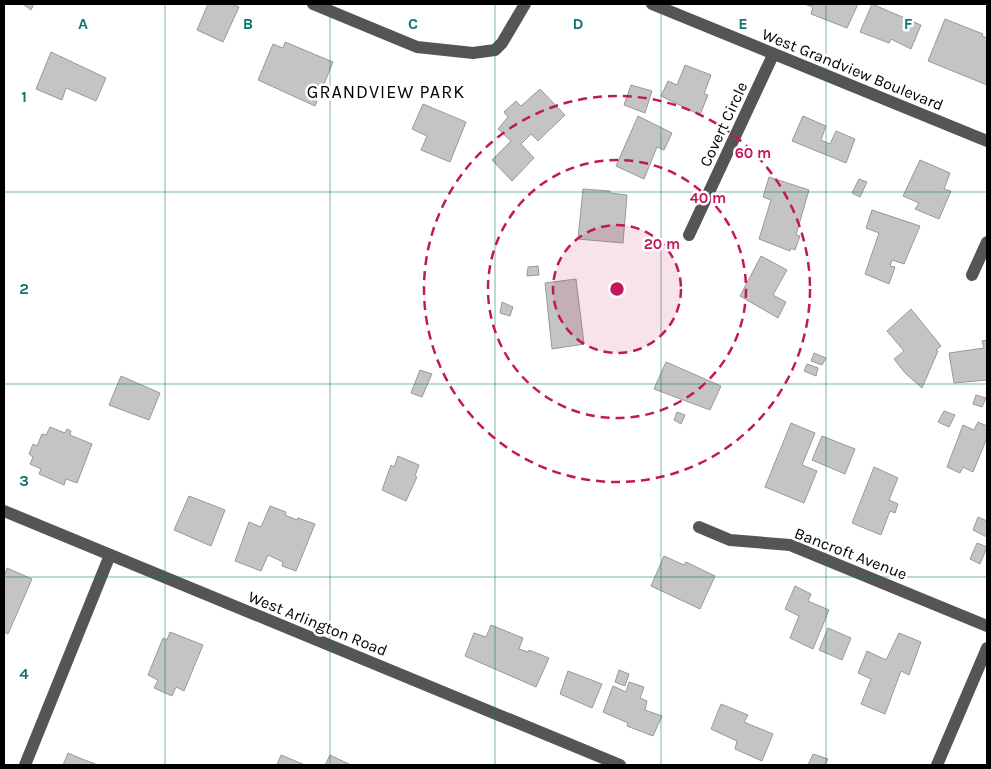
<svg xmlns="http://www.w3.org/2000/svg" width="991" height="769" viewBox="0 0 991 769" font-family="Karla,sans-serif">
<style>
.building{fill:#c4c4c4;stroke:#999}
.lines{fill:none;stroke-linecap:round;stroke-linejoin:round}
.minor{stroke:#555;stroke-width:12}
.grid{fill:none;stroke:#0f766e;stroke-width:1;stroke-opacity:0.55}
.ring{fill:none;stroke:#c2185b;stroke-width:2.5;stroke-dasharray:9 6}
.labels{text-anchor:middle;stroke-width:5;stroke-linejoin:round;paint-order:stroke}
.street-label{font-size:16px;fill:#000;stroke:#fff}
.neighbourhood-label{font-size:18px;letter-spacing:1px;fill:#000;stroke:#fff}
.grid-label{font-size:16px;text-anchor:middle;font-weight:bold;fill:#0f766e;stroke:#fff;stroke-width:5;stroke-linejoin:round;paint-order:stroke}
.centre{fill:#c2185b;stroke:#fff;stroke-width:2.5}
.ring-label{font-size:15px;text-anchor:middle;font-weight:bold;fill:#c2185b;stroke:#fff;stroke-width:5;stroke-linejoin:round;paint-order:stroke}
</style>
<rect width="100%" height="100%" fill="#fff"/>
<g class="building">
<path d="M23,4h11l-3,6z"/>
<path d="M208,4h23l8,3 -16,35 -26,-12z"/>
<path d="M804,4h54l-11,24 -36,-14 2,-7z"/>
<path d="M872,4l49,21 -10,24 -20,-10 -2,4 -29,-11z"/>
<path d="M945,19l38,15 -1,2 5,2v47l-59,-24z"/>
<path d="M285,42l48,20 -18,44 -57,-26 15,-36 10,4z"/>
<path d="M51,52l55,26 -10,23 -30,-13 -4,12 -26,-11z"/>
<path d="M685,65l26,10 -7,19 4,1 -8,20 -39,-19 7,-15 9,4z"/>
<path d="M631,85l21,6 -7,22 -21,-8z"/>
<path d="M540,89l25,26 -27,26 -7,-7 -10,10 13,14 -22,23 -20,-21 19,-19 -13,-12 10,-12 -4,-5 12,-11 5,5z"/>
<path d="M423,104l43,18 -16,40 -29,-12 6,-14 -15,-7z"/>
<path d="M638,116l34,17 -8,17 -7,-3 -13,32 -28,-13z"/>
<path d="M803,116l23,10 -5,14 9,4 6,-13 19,8 -9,24 -54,-22z"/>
<path d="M920,160l30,13 -6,16 7,2 -12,28 -24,-10 4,-6 -16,-7z"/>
<path d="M769,177l40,13 -13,45 4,1 -5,14 -4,-2 -1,3 -31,-12 12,-39 -8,-3z"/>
<path d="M859,179l8,3 -7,15 -8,-4z"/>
<path d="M583,189l27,2v2l17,2 -4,48 -45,-4z"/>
<path d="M872,210l48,16 -16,38 -12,-4 -2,6 5,1 -6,17 -24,-10 14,-41 -13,-5z"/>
<path d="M761,256l26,14 -14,25 13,7 -8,16 -38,-22z"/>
<path d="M538,266l1,9 -12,1 1,-9z"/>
<path d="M576,279l8,65 -32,5 -7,-66z"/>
<path d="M502,302l11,5 -3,9 -10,-3z"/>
<path d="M911,309l30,37 -5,4 2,1 -16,37 -17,-15 -11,-14 10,-8 -17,-20z"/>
<path d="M987,340v40l-33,3 -5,-30 35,-5 -2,-7z"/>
<path d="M814,353l12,5 -4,7 -11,-4z"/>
<path d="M666,362l55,24 -11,24 -56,-21z"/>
<path d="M807,364l11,4 -2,8 -12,-5z"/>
<path d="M420,370l12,4 -10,23 -11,-4z"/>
<path d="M121,376l39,17 -11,27 -40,-15z"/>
<path d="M976,395l10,3 -4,9 -9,-3z"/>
<path d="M944,411l11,4 -6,12 -11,-5z"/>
<path d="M677,412l8,3 -4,9 -7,-4z"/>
<path d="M978,422l9,4v12l-14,34 -10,-5 -3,6 -13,-6 16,-42 11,5z"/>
<path d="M791,423l24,10 -13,32 15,6 -13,32 -39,-16z"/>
<path d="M50,427l15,6 2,-4 4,2 -1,4 22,9 -15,39 -11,-4 -2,6 -25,-11 2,-5 -11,-5 3,-7 -4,-3 4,-10 4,2 5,-12 4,1z"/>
<path d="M822,436l33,13 -10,25 -33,-14z"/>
<path d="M398,456l21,9 -4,11 2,1 -11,24 -24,-11 9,-25 3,2z"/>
<path d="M874,467l24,11 -9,22 9,4 -3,9 -5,-2 -9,24 -29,-12z"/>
<path d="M189,496l36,14 -14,36 -37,-16z"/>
<path d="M270,506l16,6 -1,3 12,5 1,-2 17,6 -19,47 -14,-5 1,-4 -15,-7 -7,16 -26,-10 14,-39 12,5z"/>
<path d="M978,517l9,4v16l-14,-7z"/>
<path d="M977,543l10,4 -7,17 -10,-5z"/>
<path d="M664,556l20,9 2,-3 29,14 -15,33 -49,-23z"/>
<path d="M7,568l25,11 -24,55 -4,-2v-56z"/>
<path d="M795,586l16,8 -3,7 21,9 -16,39 -23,-11 9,-22 -14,-7z"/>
<path d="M491,625l32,13 -4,11 9,3 1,-2 20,8 -13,29 -71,-31 9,-23 12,4z"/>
<path d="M828,628l23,10 -9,22 -23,-10z"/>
<path d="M170,632l33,13 -19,46 -8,-4 -4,9 -18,-8 4,-8 -10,-5 15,-37 4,2z"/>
<path d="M899,633l22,9 -12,33 -8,-4 -16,43 -24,-10 10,-25 -13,-6 9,-22 19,9z"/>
<path d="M619,670l10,4 -4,12 -10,-4z"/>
<path d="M568,671l34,13 -10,24 -32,-14z"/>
<path d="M629,682l15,5 -4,11 7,3 -2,9 17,6 -9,20 -26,-10 1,-3 -25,-11 10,-26 13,6z"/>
<path d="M721,704l27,11 -4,7 29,12 -11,27 -27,-12 2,-8 -26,-12z"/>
<path d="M68,753l14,6 16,6h-35z"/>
<path d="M813,754l15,5 -3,6h-17z"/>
<path d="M281,755l24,10h-28z"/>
<path d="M330,755l21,10h-26z"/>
</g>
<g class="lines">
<g class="minor">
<path d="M313,4l104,43 56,6 22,-3 7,-7 23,-39"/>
<path d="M652,4l335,137"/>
<path d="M689,235l84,-180"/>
<path d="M972,275l15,-33"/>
<path d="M4,511l616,254"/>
<path d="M699,527l31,13 60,5 197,81"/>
<path d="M25,765l85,-210"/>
<path d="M937,765l50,-117"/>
</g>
</g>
<path class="grid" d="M165,4v761M330,4v761M495,4v761M661,4v761M826,4v761M4,192h983M4,384h983M4,577h983"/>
<circle cx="617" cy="289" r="64" fill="#c2185b" fill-opacity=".12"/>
<g class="ring">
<circle cx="617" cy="289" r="64"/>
<circle cx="617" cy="289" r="129"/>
<circle cx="617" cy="289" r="193"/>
</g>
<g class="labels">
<g class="street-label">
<text transform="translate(853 69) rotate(22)" y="6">West Grandview Boulevard</text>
<text transform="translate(723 124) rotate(-65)" y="6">Covert Circle</text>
<text transform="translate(851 553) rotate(21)" y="6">Bancroft Avenue</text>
<text transform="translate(318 623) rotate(22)" y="6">West Arlington Road</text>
</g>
<g class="neighbourhood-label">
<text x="386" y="98">GRANDVIEW PARK</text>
</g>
</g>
<g class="grid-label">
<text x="83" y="29">A</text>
<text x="248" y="29">B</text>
<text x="413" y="29">C</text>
<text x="578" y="29">D</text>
<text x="743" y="29">E</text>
<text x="908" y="29">F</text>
<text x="24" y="102">1</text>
<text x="24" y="294">2</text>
<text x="24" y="486">3</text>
<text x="24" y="679">4</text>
</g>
<circle cx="617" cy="289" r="8" class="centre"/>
<g class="ring-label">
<text x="753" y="158">60 m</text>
<text x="708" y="203">40 m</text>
<text x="662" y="249">20 m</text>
</g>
<rect width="991" height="769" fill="none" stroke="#000000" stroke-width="10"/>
</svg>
